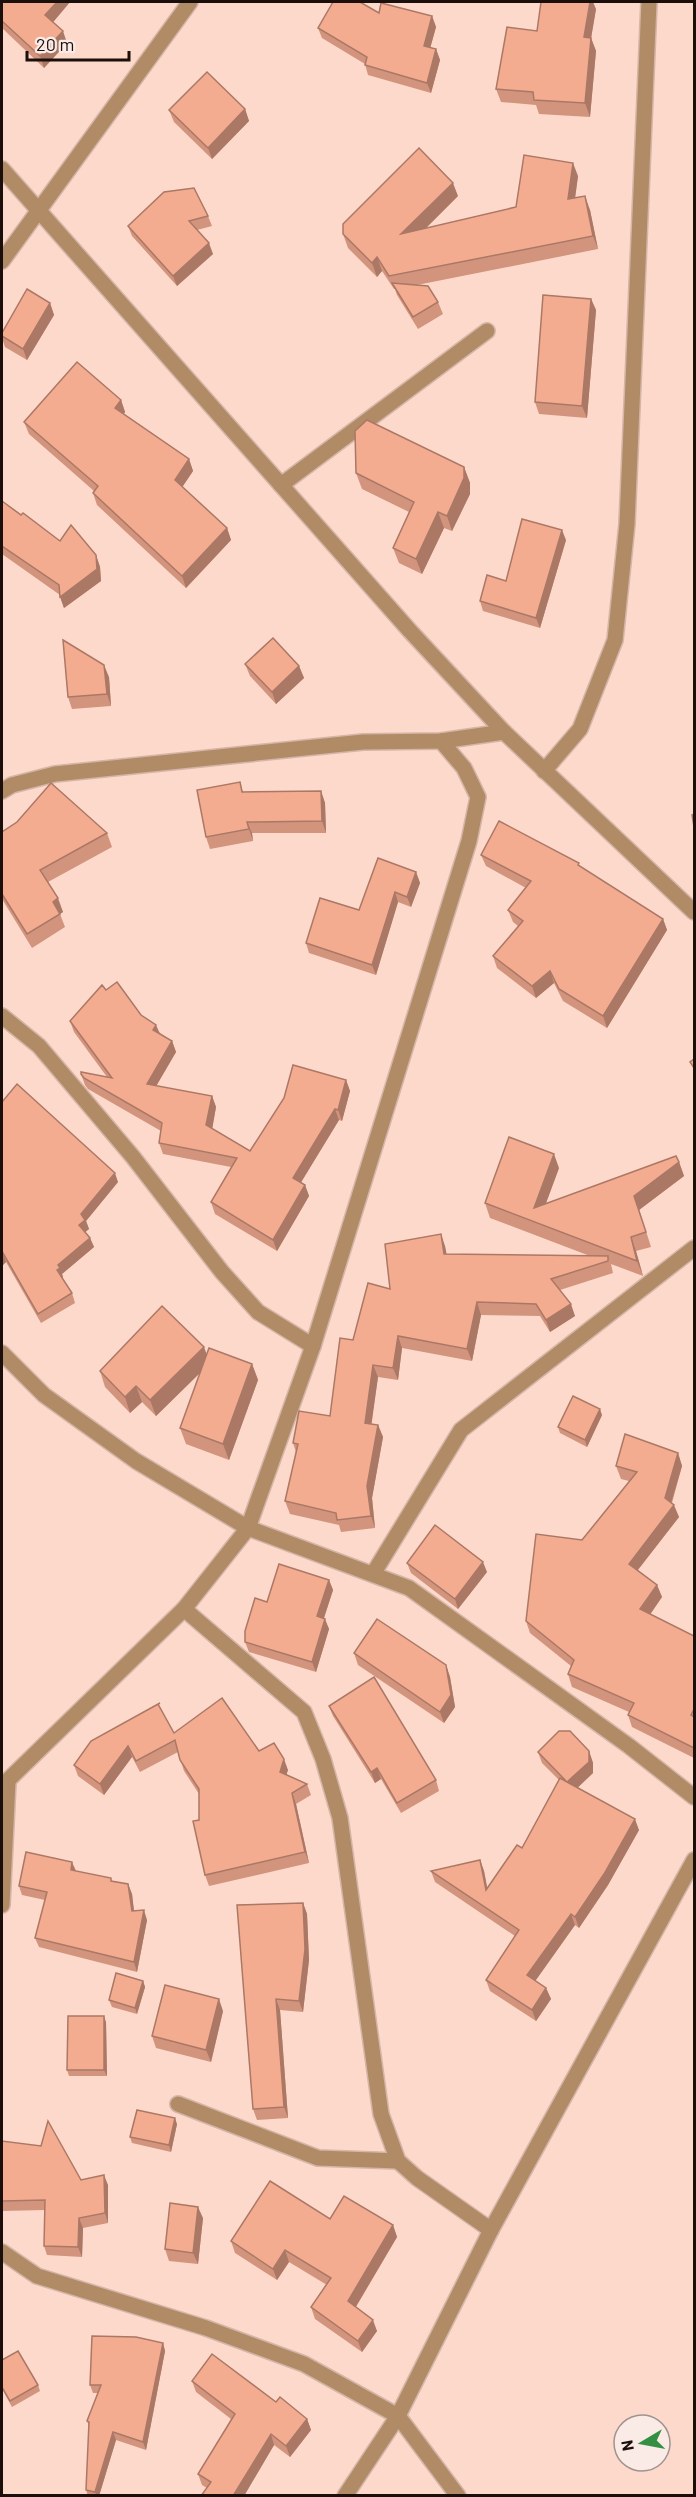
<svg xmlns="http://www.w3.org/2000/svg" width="696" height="2497" viewBox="0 0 696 2497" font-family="Barlow,sans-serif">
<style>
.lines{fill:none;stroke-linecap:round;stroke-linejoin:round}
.minor-casing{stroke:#d4b5a8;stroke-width:18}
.minor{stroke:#b18b66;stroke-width:15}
.wall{fill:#d2947d}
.shaded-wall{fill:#ab7866}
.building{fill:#f4ac91;stroke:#ab7866;stroke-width:1.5}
</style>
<rect width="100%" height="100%" fill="#fdd9cb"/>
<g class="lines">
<g class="minor-casing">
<g id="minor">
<path d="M2,169l408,462 94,101 190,180"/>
<path d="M2,261l188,-259"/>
<path d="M281,485l206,-154"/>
<path d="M544,771l36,-42 35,-89 12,-116 22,-522"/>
<path d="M2,791l10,-6 43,-11 308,-32 78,-1 63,-9"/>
<path d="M2,1016l37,30 94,111 89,115 36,40 55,34"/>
<path d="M2,1353l42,42 92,66 112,67 161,60 220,158 65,51"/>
<path d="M373,1574l88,-144 233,-182"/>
<path d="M184,1609l120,103 19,47 17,59 41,296 17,47 19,17 74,52"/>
<path d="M2,1786l182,-177 64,-81 65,-182 156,-505 9,-44 -14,-29 -23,-27"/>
<path d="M2,1905l6,-123"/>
<path d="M178,2104l140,54 80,3"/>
<path d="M2,2252l35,24 169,52 98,36 94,52 60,80"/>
<path d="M345,2496l53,-80 93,-186 203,-370"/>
</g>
</g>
<use href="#minor" class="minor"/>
</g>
<g class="wall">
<path d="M2,2h68l-17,20 14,21 -23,25 -42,-40z"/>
<path d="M596,9l-5,29 5,13 -6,66 -51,-3 -3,-9 -35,-3 -5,-13 41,-58z"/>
<path d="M379,13l53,3 4,11 -6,21 6,1 4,11 -9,33 -63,-18 -3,-11 -43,-26 -4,-10z"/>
<path d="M245,109l4,12 -37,38 -38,-37 -5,-12z"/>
<path d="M578,176l-3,22 15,12 8,39 -181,36 21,17 5,12 -25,15 -21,-34 -2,-6h-1l-12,-18 -5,6 -29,-29 -5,-14 115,-38 -32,32 90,-21z"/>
<path d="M208,216l4,10 -15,4 16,24 -36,32 -45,-50 -4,-10z"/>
<path d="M591,299l5,11 -9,108 -48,-4 -4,-12z"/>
<path d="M50,303l4,12 -27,45 -22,-13 -3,-9v-5z"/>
<path d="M121,400l4,12 -1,2 65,45 4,12 -11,16 45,41 4,12 -45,48 -89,-83 -4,-12 1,-2 -65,-57 -5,-12z"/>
<path d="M464,467l6,16v11l-18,37 -8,-3 -22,46 -23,-11 -6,-15 16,-36 -47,-23 -6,-16z"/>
<path d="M2,501l58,40 36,14 4,12 1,14 -37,27 -4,-13 -58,-41z"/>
<path d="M566,540l-26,88 -57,-17 -3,-10 26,-20z"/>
<path d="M245,664l54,2 5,12 -28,26 -26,-28z"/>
<path d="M109,677l2,29 -39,3 -4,-12z"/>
<path d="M240,782l3,10 78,-1 4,12 1,30h-74l1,8 -43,8 -4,-12z"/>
<path d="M2,832l105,1 5,14 -64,35 15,30 -3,2 5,13 -33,21 -30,-49z"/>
<path d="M481,855l99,12 83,52 4,11 -60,98 -44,-27 -9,-18 -18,15 -39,-30 -4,-12 25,-30 -5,-4 -5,-12 18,-22 -40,-22z"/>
<path d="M416,872l4,11 -9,24 -13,-5 -22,73 -67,-22 -3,-10 53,-33z"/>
<path d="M106,990l35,25 19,18 12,8 4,11 -20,34 56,10 4,11 -4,21 38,23 96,-71 4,11 -8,30 -3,-1 -38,62 4,3 4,11 -32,55 -62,-37 -4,-12 20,-35 -68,-13 -4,-11 2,-12 -73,-42 -3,-4 -4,-11 26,3 -33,-45 -4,-11z"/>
<path d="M2,1102l116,80 -32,39 3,8 -4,3 5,6 4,9 -32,27 1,3 -1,1 10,15 3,10 -34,20 -35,-61 -4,4z"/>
<path d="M679,1162l5,14 -45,34 12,37 -15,4 7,25 -32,-12 2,9 -53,17 15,26 -25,16 -10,-16 -59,-1 -9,46 -70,-13 -4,32 -20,-3 -7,47 7,1 5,12 -11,61 3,30 -34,4 -2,-7 -49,-11 -5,-13 11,-49 -3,-9 37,-27 23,-76 37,-51 55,-43 1,8 144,2 -100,-38 -5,-15 74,-35 -13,35z"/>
<path d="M207,1354l45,10 6,16 -29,80 -43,-16 -6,-16 20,-55 -44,43 -14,-14 -12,11 -25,-26 -5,-16z"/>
<path d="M602,1415l-15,32 -27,-14 -2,-6z"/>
<path d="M678,1453l4,13 -10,37 7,14 -41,53 19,15 5,12 -12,17 44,22v122l-62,-31 -4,-12 1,-3 -57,-25 -4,-13 3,-8 -41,-33 -4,-12 56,-81 47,-59 -8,-2 -5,-13z"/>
<path d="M407,1563l80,9 -29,37 -47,-36z"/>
<path d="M329,1580l4,10 -9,28 5,11 -13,43 -67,-20 -4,-10 22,-40z"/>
<path d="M354,1653l92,12 4,12 5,30 -11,16 -86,-58z"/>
<path d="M329,1706l107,74 3,11 -38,22 -20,-34 -6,4 -42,-67z"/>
<path d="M163,1714l11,19 85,18 29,19 -2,4 21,10 4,11 -15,9 13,59 -100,23 -4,-11 -6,-55v-26l-15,-23 -6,-19 -38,20 -8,-15 -28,38 -26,-19 -4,-11z"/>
<path d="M589,1751l4,12v10l-16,15 62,42 -31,55 -29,43 -4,-3 -40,56 11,7 5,11 -15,22 -46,-30 -4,-11 29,-44 -80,-54 -4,-11 49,-11 4,11 3,17 35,-40 37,-68 -17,-17 -4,-11z"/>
<path d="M75,1871l37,10 16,3 4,10 2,17 13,9 -10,52 -98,-25 -4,-9 10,-38 -23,-5 -3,-9z"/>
<path d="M303,1903l4,11 2,46 -6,52 -23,-2 8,108 -31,2 -4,-11 -16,-204z"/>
<path d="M143,1981l2,6 -8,27 -25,-7 -3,-7z"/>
<path d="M223,2011l-12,51 -55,-14 -4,-12z"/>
<path d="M106,2022l1,54h-38l-2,-6z"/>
<path d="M177,2124l-6,28 -39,-9 -2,-6z"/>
<path d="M2,2141l79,39 27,5v38l-25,5 -1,29 -35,-2 -3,-9 1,-36 -43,1z"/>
<path d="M203,2218l-5,46 -29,-3 -4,-12z"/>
<path d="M330,2219l63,6 4,12 -41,70 21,24 -15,21 -47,-33 -4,-12 16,-22 -38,-23 -12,18 -42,-27 -4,-12z"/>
<path d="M163,2343l2,8 -19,99 -30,-10 -17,56h-11l-2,-6 3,-64 -2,-5 11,-28h-5l-3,-8z"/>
<path d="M2,2360l36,25 2,6 -28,16 -10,-18z"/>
<path d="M192,2381l84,21 31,17 4,11 -21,27 -16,-12 -30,51h-43l6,-8 -5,-3 -4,-11 33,-55 -35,-27z"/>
</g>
<g class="shaded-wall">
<path d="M57,2h13l-21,25 -4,-12z"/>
<path d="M590,2h3l3,7 -7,41 -5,-13z"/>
<path d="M432,16l4,11 -8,29 -4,-10z"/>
<path d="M63,31l4,12 -23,25 -4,-12z"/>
<path d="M591,38l5,13 -6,66 -5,-14z"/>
<path d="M436,49l4,11 -9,33 -4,-10z"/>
<path d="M245,109l4,12 -37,38 -4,-11z"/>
<path d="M573,163l5,13 -5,37 -5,-14z"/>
<path d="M453,183l5,13 -52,52 -5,-14z"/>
<path d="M585,196l5,14 8,39 -5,-13z"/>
<path d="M209,243l4,11 -36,32 -4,-10z"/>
<path d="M377,257l5,14 -5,6 -5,-14z"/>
<path d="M591,299l5,11 -9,108 -5,-12z"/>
<path d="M50,303l4,12 -27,45 -4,-11z"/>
<path d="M121,400l4,12 -6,8 -4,-12z"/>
<path d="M189,459l4,12 -14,21 -4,-12z"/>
<path d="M464,467l6,16v11l-18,37 -5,-15z"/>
<path d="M438,512l6,16 -22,46 -6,-15z"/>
<path d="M227,528l4,12 -45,48 -4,-12z"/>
<path d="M562,530l4,10 -26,88 -4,-10z"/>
<path d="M96,555l4,12 1,14 -37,27 -4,-11z"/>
<path d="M104,665l5,12 2,29 -4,-12z"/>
<path d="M299,666l5,12 -28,26 -4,-12z"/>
<path d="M321,791l4,12 1,30 -4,-12z"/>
<path d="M247,822l5,11 1,8 -4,-12z"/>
<path d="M416,872l4,11 -9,24 -4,-10z"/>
<path d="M395,892l3,10 -22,73 -4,-10z"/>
<path d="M58,898l5,14 -3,2 -7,-12z"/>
<path d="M663,919l4,11 -60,98 -4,-12z"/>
<path d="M550,971l4,12 -18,15 -4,-12z"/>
<path d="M156,1025l5,11 -8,-6z"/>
<path d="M172,1041l4,11 -25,43 -4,-11z"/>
<path d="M346,1080l4,11 -8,30 -4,-11z"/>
<path d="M212,1096l4,11 -5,29 -5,-11z"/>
<path d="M335,1109l4,11 -42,69 -4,-11z"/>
<path d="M554,1154l5,14 -20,54 -5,-14z"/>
<path d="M679,1162l5,14 -45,34 12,37 -17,-51z"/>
<path d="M115,1173l3,9 -32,39 3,8 -6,5 -4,-9 2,-11z"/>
<path d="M305,1185l4,11 -32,55 -4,-11z"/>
<path d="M441,1234l4,12 4,20 -5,-12z"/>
<path d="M631,1237l5,14 7,25 -6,-15z"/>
<path d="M90,1238l4,9 -32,27 1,3 -3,2 -3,-9 1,-5z"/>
<path d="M3,1253l3,9 -4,4v-12z"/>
<path d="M477,1302l4,13 -9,46 -5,-12z"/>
<path d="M571,1304l4,12 -25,16 -4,-12z"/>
<path d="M398,1336l4,12 -4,32 -5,-12z"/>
<path d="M204,1347l6,16 -54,53 -6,-16z"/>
<path d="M252,1364l6,16 -29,80 -6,-16z"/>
<path d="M373,1365l5,12 -8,58 -5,-12z"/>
<path d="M136,1386l6,16 -12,11 -5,-16z"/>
<path d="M600,1409l2,6 -15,32 -2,-7z"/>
<path d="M378,1425l5,12 -11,61 3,30 -4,-12 -4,-30z"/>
<path d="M678,1453l4,13 -13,44 -4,-12z"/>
<path d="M674,1505l5,12 -46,59 -4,-12z"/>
<path d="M483,1562l4,10 -29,37 -3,-10z"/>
<path d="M329,1580l4,10 -12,37 -4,-11z"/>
<path d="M657,1585l5,12 -17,25 -5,-13z"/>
<path d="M325,1619l4,10 -13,43 -4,-10z"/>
<path d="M446,1665l4,12 5,30 -11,16 -4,-11z"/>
<path d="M128,1746l4,11 -28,38 -4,-11z"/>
<path d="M589,1751l4,12v10l-22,21 -4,-12z"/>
<path d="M284,1759l4,11 -4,12 -4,-10z"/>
<path d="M377,1768l4,11 -6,4 -4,-11z"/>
<path d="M292,1793l4,11 13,59 -4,-11z"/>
<path d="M635,1819l4,11 -31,55 -29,43 -4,-11z"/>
<path d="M480,1860l4,11 6,31 -4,-12z"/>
<path d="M72,1862l4,9 -5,-1z"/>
<path d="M128,1884l4,10 3,26 -3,-9z"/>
<path d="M303,1903l4,11 2,46 -6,52 -4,-11z"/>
<path d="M144,1910l3,10 -10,52 -3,-10z"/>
<path d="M571,1914l4,11 -44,62 -4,-12z"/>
<path d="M143,1981l2,6 -8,27 -2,-6z"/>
<path d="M546,1988l5,11 -15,22 -4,-11z"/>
<path d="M219,1999l4,12 -12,51 -5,-12z"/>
<path d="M276,1999l4,11 8,108 -4,-11z"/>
<path d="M104,2016l2,6 1,54 -3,-6z"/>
<path d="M175,2118l2,6 -6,28 -2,-7z"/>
<path d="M104,2175l4,10v38l-3,-10z"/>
<path d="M198,2207l5,11 -5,46 -5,-11z"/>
<path d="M79,2218l4,10 -1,29 -4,-10z"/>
<path d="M393,2225l4,12 -45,76 -4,-12z"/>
<path d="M285,2250l4,12 -12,18 -4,-11z"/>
<path d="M373,2320l4,11 -15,21 -4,-11z"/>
<path d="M163,2343l2,8 -19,99 -3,-8z"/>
<path d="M307,2419l4,11 -21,27 -4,-11z"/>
<path d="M113,2432l3,8 -17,56h-2l-2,-4z"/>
<path d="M271,2434l3,11 -30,51h-11z"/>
</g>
<g class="building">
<path d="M2,2h55l-12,13 18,16 -23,25 -38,-35z"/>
<path d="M333,2h27l19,11 2,-10 51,13 -8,30 12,3 -9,34 -62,-18 2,-8 -49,-29z"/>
<path d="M541,2h49l-6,35 7,1 -6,65 -51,-3 -1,-8 -37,-3 11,-62 30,4z"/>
<path d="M207,72l38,37 -37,39 -39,-38z"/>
<path d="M419,148l34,35 -52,51 115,-27 8,-52 49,8 -5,36 17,-3 8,40 -204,40 -12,-19 -5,6 -29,-29v-10z"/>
<path d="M194,188l14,28 -19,5 20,22 -36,33 -45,-50 36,-34z"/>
<path d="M392,283l36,3 10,16 -25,15z"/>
<path d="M27,289l23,14 -27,46 -21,-13v-3z"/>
<path d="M543,295l48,4 -9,107 -47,-4z"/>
<path d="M77,362l44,38 -6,8 74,51 -14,21 52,48 -45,48 -89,-83 5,-7 -74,-64z"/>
<path d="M367,420l97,47v11l-17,38 -9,-4 -22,47 -23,-11 21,-46 -58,-29 -1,-42z"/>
<path d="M2,501l19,14 2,-2 37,28 11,-16 25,30 1,14 -37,28 -1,-12 -57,-39z"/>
<path d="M522,519l40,11 -26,88 -56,-17 7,-26 19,6z"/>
<path d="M273,638l26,28 -27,26 -27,-28z"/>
<path d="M63,640l41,25 3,29 -39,3z"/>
<path d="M240,782l2,10 79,-1 1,30 -75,1 2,7 -43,8 -9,-47z"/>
<path d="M51,783l56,50 -67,37 18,28 -5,4 7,12 -33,20 -25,-40v-62l15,-10z"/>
<path d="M694,814v13l-2,-12z"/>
<path d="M499,821l80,42 -1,2 85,54 -60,97 -44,-27 -9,-18 -18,15 -39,-30 30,-35 -15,-11 23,-29 -50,-26z"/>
<path d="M378,858l38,14 -9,25 -12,-5 -23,73 -66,-22 14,-45 39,12z"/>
<path d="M117,982l24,33 15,10 -3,5 19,11 -25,43 65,12 -6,29 44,26 34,-53 9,-33 53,15 -8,30 -3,-1 -42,69 12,7 -32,55 -62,-38 26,-44 -78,-15 3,-20 -78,-45 -3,-4v-2l31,6 -42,-57 32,-36 4,5z"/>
<path d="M694,1059v9l-4,-6z"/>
<path d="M17,1084l98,89 -34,41 4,6 -6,5 11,13 -32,27 2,3 -3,2 15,23 -34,21 -35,-61 -1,1v-152z"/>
<path d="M509,1137l45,17 -20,54 142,-52 3,6 -45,34 12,36 -15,5 6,24 -152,-58z"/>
<path d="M441,1234l3,20 164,2v5l-57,18 20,25 -25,16 -10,-16 -59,-2 -10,47 -69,-13 -5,32 -20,-3 -8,58 13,2 -11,61 4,30 -34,4 -1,-7 -51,-12 13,-57 -5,-1 6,-32 31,5 10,-78 13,2 15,-57 22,6 -5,-45z"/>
<path d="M162,1306l42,41 -54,53 -14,-14 -11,11 -25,-26z"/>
<path d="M209,1348l43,16 -29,80 -43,-16z"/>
<path d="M573,1396l27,13 -15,31 -27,-13z"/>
<path d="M625,1434l53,19 -13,45 9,7 -45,59 28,21 -17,24 54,27v73l-3,6 3,2v31l-66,-33 6,-12 -66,-29 6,-14 -48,-39 10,-87 46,6 55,-68 -21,-6z"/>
<path d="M435,1525l48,37 -28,37 -48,-36z"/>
<path d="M279,1564l50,16 -12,36 8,3 -13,43 -67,-20v-11l10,-33 12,4z"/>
<path d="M377,1619l69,46 5,30 -11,17 -86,-59z"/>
<path d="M374,1677l62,103 -39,23 -20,-35 -6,4 -42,-66z"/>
<path d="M222,1698l37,53 15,-8 10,16 -4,13 27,12 -15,9 13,59 -100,23 -12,-54 6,-1v-31l-19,-29 -5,-20 -39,21 -8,-15 -28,38 -26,-19 17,-24 69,-38 -2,1 16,29z"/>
<path d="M559,1731h11l19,20v11l-22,20 68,37 -31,55 -29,43 -4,-3 -44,61 19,13 -14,22 -46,-30 33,-50 -88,-59 49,-11 6,30 31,-45 5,3 38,-70 7,4 -29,-30z"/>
<path d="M26,1852l46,10 -1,8 40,8v3l17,3 4,27 12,-1 -10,52 -99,-24 12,-46 -28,-6z"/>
<path d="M303,1903l2,46 -6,52 -23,-2 8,108 -31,2 -16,-204z"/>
<path d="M116,1973l27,8 -8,27 -26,-8z"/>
<path d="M165,1985l54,14 -13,51 -54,-14z"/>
<path d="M68,2016h36v54h-37z"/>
<path d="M137,2110l38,8 -6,27 -39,-8z"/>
<path d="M48,2121l33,59 23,-5 1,38 -26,5 -1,29 -34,-1 1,-46 -43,1v-60l39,5z"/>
<path d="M270,2181l60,38 14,-23 49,29 -45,76 25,19 -15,21 -47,-34 20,-29 -46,-28 -12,19 -42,-28z"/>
<path d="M170,2203l28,4 -5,46 -28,-4z"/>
<path d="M92,2336l44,1 27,6 -20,99 -30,-10 -18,60 -9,-2 3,-68 -2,-1 14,-36h-11z"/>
<path d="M18,2351l20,34 -28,16 -8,-14v-27z"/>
<path d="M212,2354l64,48 4,-5 27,22 -21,27 -15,-12 -38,62h-32l10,-14 -13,-8 37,-60 -43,-33z"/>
</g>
<rect width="696" height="2497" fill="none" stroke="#1a0f0a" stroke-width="6"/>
<g transform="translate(642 2443) rotate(260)"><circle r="28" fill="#faebe6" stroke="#a0938e" stroke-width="1.5"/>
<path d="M0-4.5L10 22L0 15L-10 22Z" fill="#339042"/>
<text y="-9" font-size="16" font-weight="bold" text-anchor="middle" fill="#1a0f0a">N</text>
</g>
<path d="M27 51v9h102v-9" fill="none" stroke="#1a0f0a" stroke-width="3"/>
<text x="36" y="51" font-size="18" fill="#1a0f0a" stroke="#faebe6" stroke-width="4.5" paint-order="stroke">20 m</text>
</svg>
